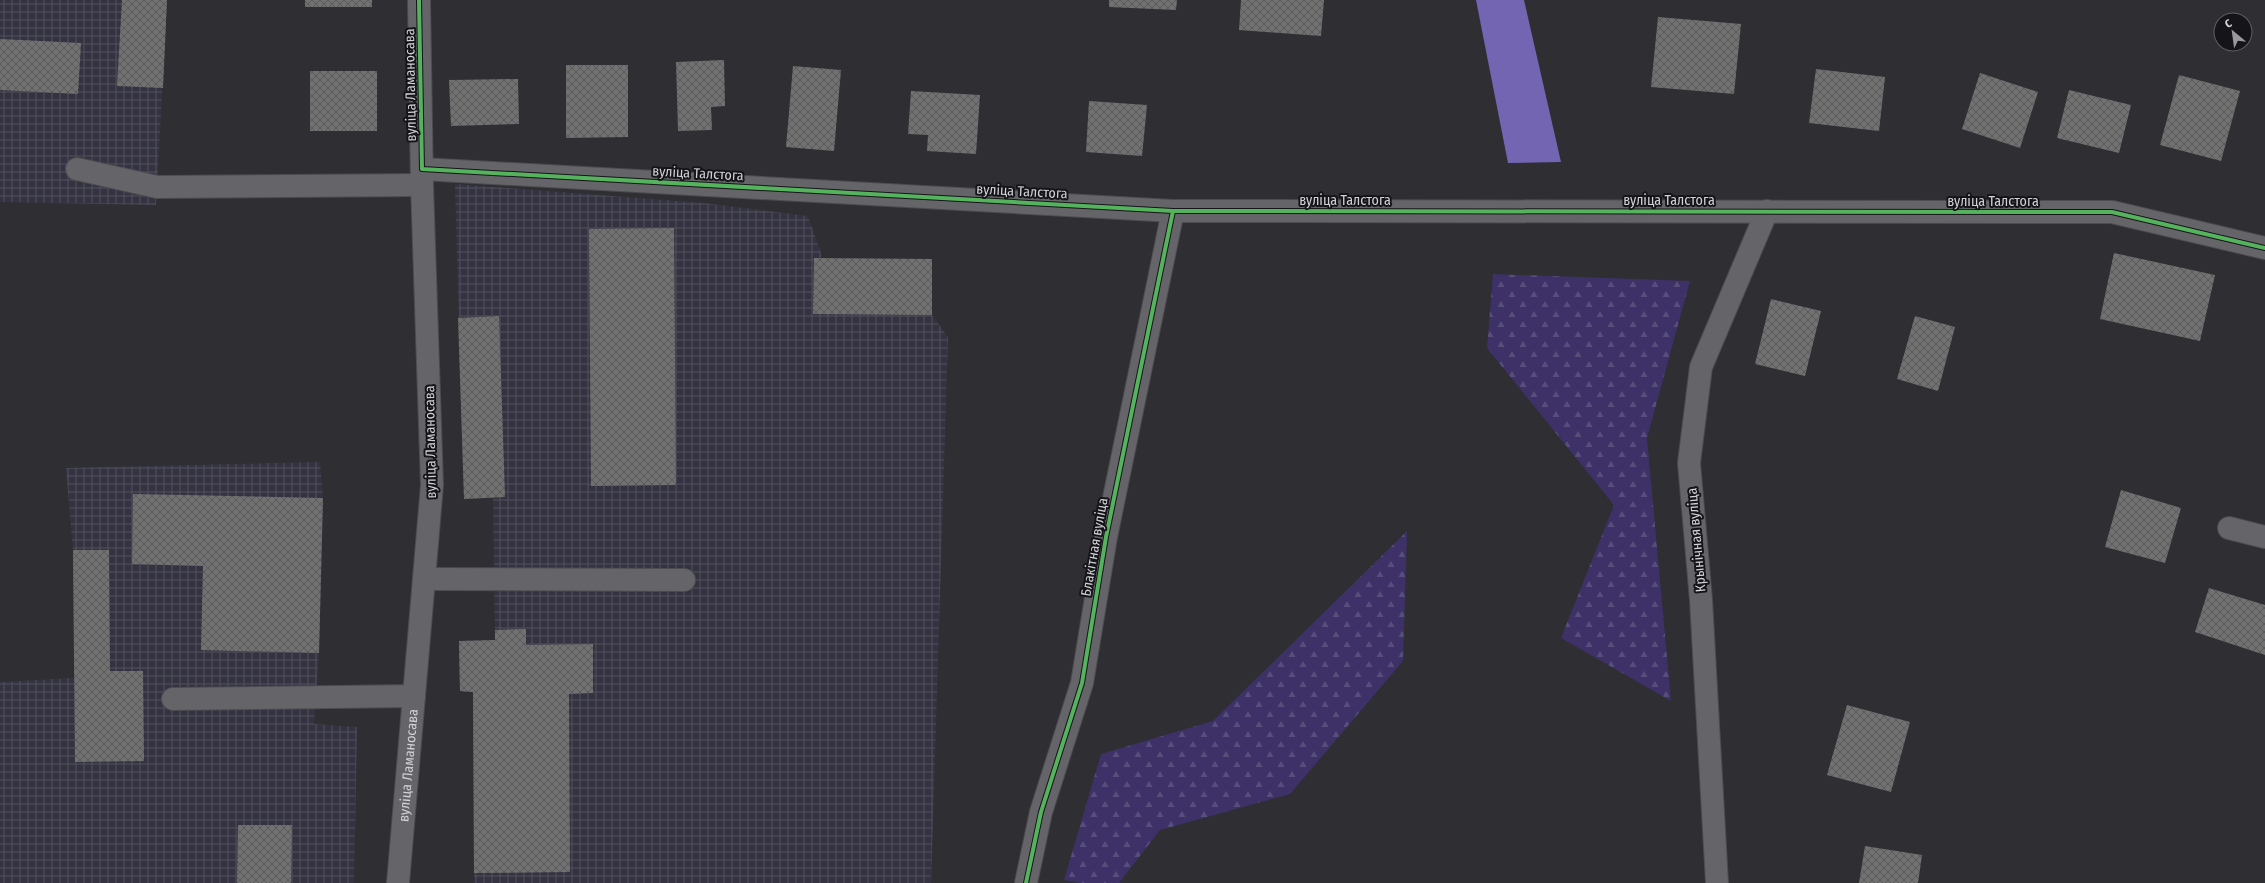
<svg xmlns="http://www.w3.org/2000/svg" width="2265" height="883" viewBox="0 0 2265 883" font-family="'Fira Sans Condensed',sans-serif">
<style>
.industrial{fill:url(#industrial-grid)}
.forest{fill:url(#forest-firs)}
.water{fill:#7365b2}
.building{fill:url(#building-cross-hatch)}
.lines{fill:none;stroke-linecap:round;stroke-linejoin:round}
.minor-casing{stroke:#4b4b50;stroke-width:24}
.minor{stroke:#656569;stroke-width:22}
.cycleway-casing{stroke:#151519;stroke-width:6}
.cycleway{stroke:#56b35d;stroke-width:4}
.labels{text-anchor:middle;stroke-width:4;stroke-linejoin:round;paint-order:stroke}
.street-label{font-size:14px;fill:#d1d1d7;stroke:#151519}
</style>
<defs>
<pattern id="industrial-grid" width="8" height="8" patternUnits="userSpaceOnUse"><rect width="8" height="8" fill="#353341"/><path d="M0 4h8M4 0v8" fill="none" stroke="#51505c"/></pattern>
<pattern id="forest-firs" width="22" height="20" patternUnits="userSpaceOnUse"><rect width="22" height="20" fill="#3d3167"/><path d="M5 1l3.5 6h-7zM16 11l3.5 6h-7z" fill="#584e7c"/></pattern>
<pattern id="building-cross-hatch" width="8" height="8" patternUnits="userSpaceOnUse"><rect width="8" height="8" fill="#727171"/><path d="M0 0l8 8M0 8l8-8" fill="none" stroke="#5b5a5b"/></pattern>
</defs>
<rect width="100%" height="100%" fill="#2e2e33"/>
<g class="industrial">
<path d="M0,0h167l-11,205 -156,-3z"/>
<path d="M455,184l249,19 104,13 15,43h109v56l16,22 -17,546h-457l-1,-191 -13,-1 -1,-50 36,-1 -2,-142 -29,1z"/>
<path d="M320,462l3,37 -4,154 -5,71 43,3 -3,156h-354v-201l74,-4 -1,-128 -7,-82z"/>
</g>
<g class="forest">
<path d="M1493,274l197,7 -43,157 24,263 -110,-63 53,-133 -127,-157z"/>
<path d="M1407,531l-4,130 -113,133 -130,36 -41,53h-39l-16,-3 37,-126 112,-33z"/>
</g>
<path class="water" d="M1476,0h48l37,162 -53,1z"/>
<g class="building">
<path d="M122,0h45l-4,88 -46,-2z"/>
<rect x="305" y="0" width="67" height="7"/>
<path d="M1109,0h68l-1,10 -67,-3z"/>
<path d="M1241,0h83l-3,36 -82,-6z"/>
<path d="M1658,17l83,7 -7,70 -83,-7z"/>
<path d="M0,39l81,4 -3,51 -78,-4z"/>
<path d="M724,60l1,46 -14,1 1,23 -34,1 -2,-69z"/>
<path d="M566,65h62v72l-62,1z"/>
<path d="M793,66l48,4 -7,81 -48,-4z"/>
<path d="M1816,69l69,8 -6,54 -70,-8z"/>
<rect x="310" y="71" width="67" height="60"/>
<path d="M1980,73l58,19 -18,56 -58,-19z"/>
<path d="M2179,75l61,16 -19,70 -61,-16z"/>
<path d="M518,79l1,45 -68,2 -2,-46z"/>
<path d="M2069,90l62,15 -12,48 -62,-15z"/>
<path d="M911,91l69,4 -4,59 -49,-3 1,-16 -20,-1z"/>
<path d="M1089,101l58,4 -5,51 -56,-4z"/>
<path d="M674,228l2,257 -85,1 -2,-257z"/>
<path d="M2114,253l101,22 -15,66 -100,-22z"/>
<path d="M814,258l118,1v56l-119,-1z"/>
<path d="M1771,299l50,12 -16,65 -50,-12z"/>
<path d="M499,316l6,181 -41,2 -6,-181z"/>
<path d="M1915,316l40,11 -17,64 -41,-12z"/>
<path d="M2121,490l60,18 -16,55 -60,-16z"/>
<path d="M133,494l190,4 -4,155 -118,-3 2,-84 -71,-2z"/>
<path d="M73,550h36l1,121h33l1,90 -69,1z"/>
<path d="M2209,588l56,17v50l-70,-23z"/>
<path d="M526,629v16l67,-1v49l-24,1 1,178 -96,1 -1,-181 -13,-1 -1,-50 36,-1v-10z"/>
<path d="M1847,705l63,17 -19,70 -64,-17z"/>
<path d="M238,825h54l-1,58h-54z"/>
<path d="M1865,846l57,9 -4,28h-59z"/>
</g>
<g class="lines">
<g class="minor-casing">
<g id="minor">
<path d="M77,169l80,18 265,-2"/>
<path d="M422,169l751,42 939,1 153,36"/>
<path d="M2229,528l36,9"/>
<path d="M424,579l260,1"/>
<path d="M173,699l241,-3"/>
<path id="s1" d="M398,883l34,-398 -10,-300 -3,-185"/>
<path d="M1026,883l15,-71 41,-129 24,-146 67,-326"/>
<path d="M1717,883l-16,-283 -12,-137 12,-96 66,-156"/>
</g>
</g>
<use href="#minor" class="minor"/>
<g class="cycleway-casing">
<g id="cycleway">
<path d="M419,0l3,169 751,42 939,1 153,36"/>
<path d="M1026,883l15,-71 41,-129 24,-146 67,-326"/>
</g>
</g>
<use href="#cycleway" class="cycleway"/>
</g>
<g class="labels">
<g class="street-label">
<text transform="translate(410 85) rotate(-91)" y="5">вуліца Ламаносава</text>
<text transform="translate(698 173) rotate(3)" y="5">вуліца Талстога</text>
<text transform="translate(1022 191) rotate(3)" y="5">вуліца Талстога</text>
<text x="1345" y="205">вуліца Талстога</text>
<text x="1669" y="205">вуліца Талстога</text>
<text x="1993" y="206">вуліца Талстога</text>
<text transform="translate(430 442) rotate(-91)" y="5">вуліца Ламаносава</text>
<text transform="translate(1696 540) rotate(-95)" y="5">Крынічная вуліца</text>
<text transform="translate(1094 547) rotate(-80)" y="5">Блакітная вуліца</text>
<text dy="5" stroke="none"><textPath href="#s1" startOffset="118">вуліца Ламаносава</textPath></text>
</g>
</g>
<g transform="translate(2233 32) rotate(331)"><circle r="19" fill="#151519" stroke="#606065"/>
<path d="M0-3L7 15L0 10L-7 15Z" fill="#98989e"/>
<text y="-6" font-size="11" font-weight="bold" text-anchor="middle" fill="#d1d1d7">С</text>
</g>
</svg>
